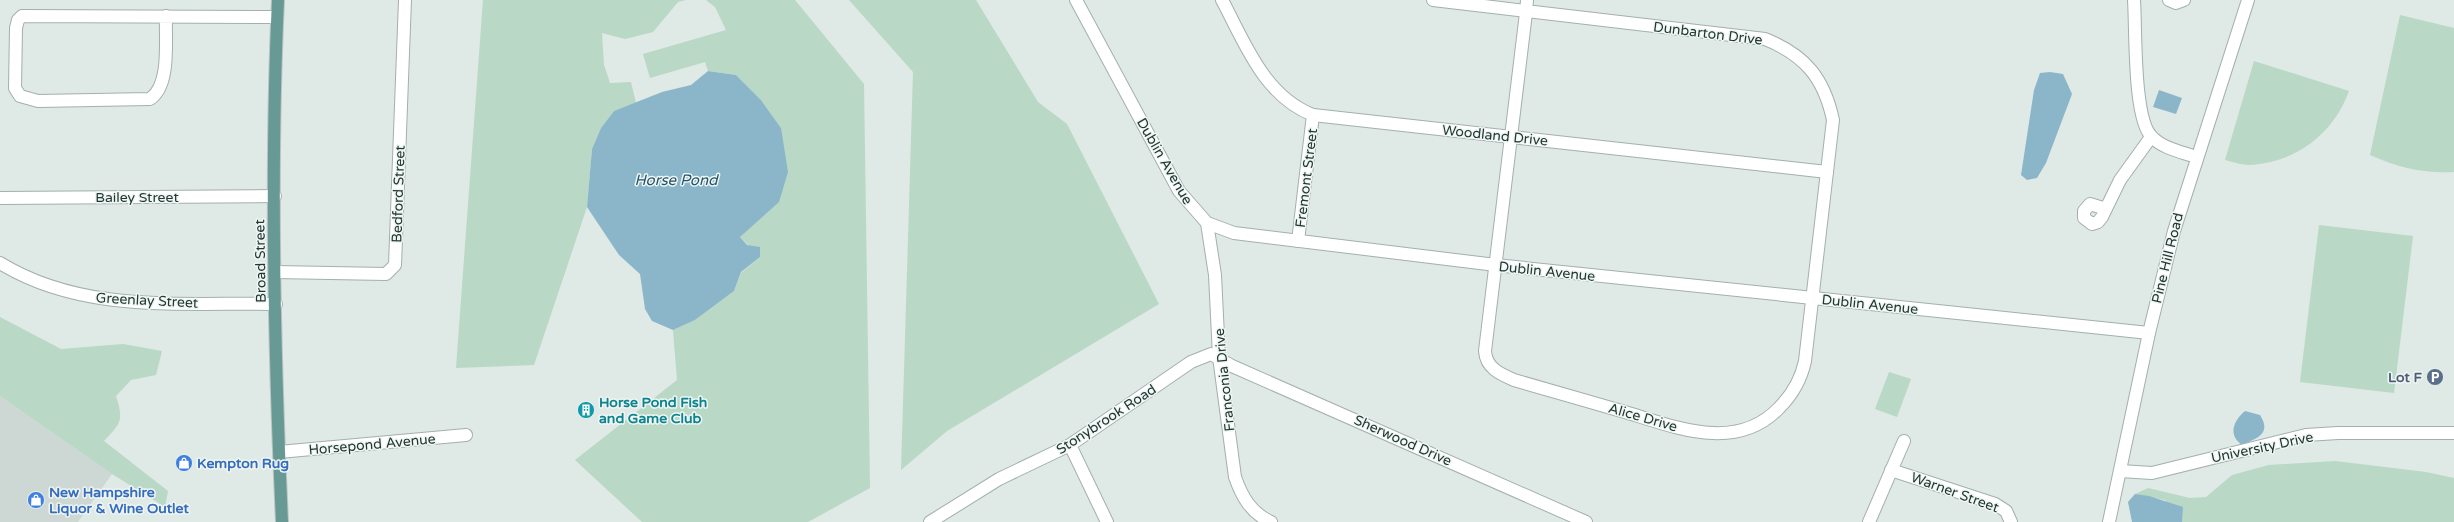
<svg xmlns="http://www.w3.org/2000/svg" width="2454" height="522" viewBox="0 0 2454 522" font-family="'Varela Round',sans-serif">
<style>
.built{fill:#cdd8d5}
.green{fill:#b9d8c6}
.water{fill:#8bb6c9}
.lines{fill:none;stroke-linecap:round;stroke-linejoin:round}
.minor-casing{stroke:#a3b0ad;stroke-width:14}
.major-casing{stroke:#bdc3c2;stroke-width:14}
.minor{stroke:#fff;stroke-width:12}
.major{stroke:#679a95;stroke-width:12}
.labels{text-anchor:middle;stroke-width:3;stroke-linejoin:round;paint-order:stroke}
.street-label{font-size:14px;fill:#223734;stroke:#eff6f3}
.service-label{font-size:14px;font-weight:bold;fill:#4e5e75;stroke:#eff6f3;text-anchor:end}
.culture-label{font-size:14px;font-weight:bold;fill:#0d838f;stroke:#eff6f3;text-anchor:start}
.shop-label{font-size:14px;font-weight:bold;fill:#366cbe;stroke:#eff6f3;text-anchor:start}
.water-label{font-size:15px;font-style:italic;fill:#22546c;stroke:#eff6f3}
</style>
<rect width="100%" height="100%" fill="#dfe9e6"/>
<path class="built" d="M0,396l112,78 -34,48h-78z"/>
<g class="green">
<path d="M483,0h203l-8,2 -25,30 -28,7 -23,-6 2,32 6,18 21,-1 5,21 -22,8 -13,17 -9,21 -5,58 -53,158 -78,3z"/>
<path d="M706,0h89l69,84 6,404 -62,34h-166l-67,-62 102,-80 -4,-50 22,-10 39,-29 7,-18 19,-16 -20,-20 16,-16 25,-93 -20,-28 -25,-25 -28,-4 -3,-9 -55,16 -7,-24 83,-24 -11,-23z"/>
<path d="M849,0h127l62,102 29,22 92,180 -212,127 -46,39 12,-398z"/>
<path d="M2400,15l54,13v144c-30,2 -57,-5 -84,-17z"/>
<path d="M2254,61l95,30c-15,42 -53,72 -100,74 -7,0 -16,-3 -24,-5z"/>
<path d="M2319,225l94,11 -19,157 -94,-11z"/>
<path d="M0,317l61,32 62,-5 39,7 -6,24 -25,5 -15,16c8,25 5,27 -12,45l64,50 -3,16 -53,-33 -112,-78z"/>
<path d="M1889,372l22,7 -14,38 -22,-8z"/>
<path d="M2335,461l91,11 28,6v44h-273l-16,-22 -30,-6 13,-6 42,10 16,-1 26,-22 37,-10z"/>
</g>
<g class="water">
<path d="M708,71l28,4 25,25 20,28 7,44 -9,30 -39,35 7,8 13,2v10l-19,15 -7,19 -39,29 -22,10 -21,-9 -7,-12 -5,-35 -21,-19 -32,-48 5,-58 9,-21 13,-17 48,-19 29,-7z"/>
<path d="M2050,72l13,2 9,20 -26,69 -9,15 -10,2 -6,-5 13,-85 6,-17z"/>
<path d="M2159,90l23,8 -6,16 -23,-7z"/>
<path d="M2245,411l15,4c12,19 -3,23 -18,30 -14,-10 -9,-24 3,-34z"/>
<path d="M2135,494l14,2 34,11 -1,15h-50l-4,-20z"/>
</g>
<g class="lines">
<g class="minor-casing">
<g id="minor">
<path d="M1076,0l103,191 28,32 27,10 262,32 653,68"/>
<path d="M1222,0c23,43 42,96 91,115l514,57"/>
<path d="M1433,0l332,39c40,16 59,39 68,81l-28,241c-4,19 -13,34 -26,47 -43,45 -104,19 -154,4 -37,-11 -74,-21 -111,-32 -14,-6 -28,-12 -29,-29l41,-338 1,-13"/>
<path d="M2134,0c2,28 -1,120 18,137 10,11 30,15 44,20"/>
<path d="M2169,0l7,3 8,-3"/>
<path d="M166,16c-1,24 5,69 -16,83l-112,2 -18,-5 -5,-8 1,-60 2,-8 4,-4 255,1"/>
<path d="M0,198l275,-2"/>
<path d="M2106,209l-16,-5 -6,7v7l8,6 6,-2 4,-5 18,-37 31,-43"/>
<path d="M1207,223l8,52 4,82 16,120c7,20 16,36 36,45"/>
<path d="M1298,241l15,-126"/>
<path d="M0,263c83,51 183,39 276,41"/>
<path d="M275,272l111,2 9,-9 10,-265"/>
<path d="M1070,445l37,77"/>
<path d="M279,452l187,-17"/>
<path d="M1891,470l104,34 11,7 5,11"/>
<path d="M2120,471l32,2 154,-38 32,-2h116"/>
<path d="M930,522l69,-43 71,-34 121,-83 20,-8 21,12 354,156"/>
<path d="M1869,522l35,-81"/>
<path d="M2109,522l40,-189 25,-102 74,-231"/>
</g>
</g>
<g class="major-casing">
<path id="major" d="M278,0c-8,173 -4,349 4,522"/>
</g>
<use href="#minor" class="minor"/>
<use href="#major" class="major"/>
</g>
<defs>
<g id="parking-disc" transform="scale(0.9)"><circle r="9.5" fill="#5c6f8a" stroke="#eff6f3"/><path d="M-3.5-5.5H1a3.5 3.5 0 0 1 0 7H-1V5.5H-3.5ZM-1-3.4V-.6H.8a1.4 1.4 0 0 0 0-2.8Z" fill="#fff"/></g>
<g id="building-disc" transform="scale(0.9)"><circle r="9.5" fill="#0f9aa8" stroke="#eff6f3"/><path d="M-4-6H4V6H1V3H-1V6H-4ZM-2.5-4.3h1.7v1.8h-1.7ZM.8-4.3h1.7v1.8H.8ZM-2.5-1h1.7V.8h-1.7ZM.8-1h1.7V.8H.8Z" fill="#fff"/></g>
<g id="shop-disc" transform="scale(0.9)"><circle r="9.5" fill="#3f7fe0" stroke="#eff6f3"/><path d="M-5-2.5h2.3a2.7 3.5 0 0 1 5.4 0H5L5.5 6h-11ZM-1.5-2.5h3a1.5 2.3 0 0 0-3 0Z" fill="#fff"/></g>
</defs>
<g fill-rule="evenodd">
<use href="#parking-disc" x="2435" y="377"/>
<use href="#building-disc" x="586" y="410"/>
<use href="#shop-disc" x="184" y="463"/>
<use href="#shop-disc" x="36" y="500"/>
</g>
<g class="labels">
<g class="street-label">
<text transform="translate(1708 33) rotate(7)" y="5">Dunbarton Drive</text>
<text transform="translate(1495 135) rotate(6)" y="5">Woodland Drive</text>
<text transform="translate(1165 161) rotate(60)" y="5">Dublin Avenue</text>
<text transform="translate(1306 178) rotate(-83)" y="5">Fremont Street</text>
<text transform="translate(398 194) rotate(-88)" y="5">Bedford Street</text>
<text x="137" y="202">Bailey Street</text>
<text transform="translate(2167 258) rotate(-76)" y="5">Pine Hill Road</text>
<text transform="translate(260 261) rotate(-91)" y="5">Broad Street</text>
<text transform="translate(1547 271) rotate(6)" y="5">Dublin Avenue</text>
<text transform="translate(147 300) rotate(3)" y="5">Greenlay Street</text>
<text transform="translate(1870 304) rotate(6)" y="5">Dublin Avenue</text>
<text transform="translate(1224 380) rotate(-96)" y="5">Franconia Drive</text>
<text transform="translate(1643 417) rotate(16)" y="5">Alice Drive</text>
<text transform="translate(1106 419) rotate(-33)" y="5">Stonybrook Road</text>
<text transform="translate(1403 440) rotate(24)" y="5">Sherwood Drive</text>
<text transform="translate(372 444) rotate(-5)" y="5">Horsepond Avenue</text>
<text transform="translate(2262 447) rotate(-12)" y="5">University Drive</text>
<text transform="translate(1955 492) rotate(20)" y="5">Warner Street</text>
</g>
<g class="service-label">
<text x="2422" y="382">Lot F</text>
</g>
<g class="culture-label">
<text x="599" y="407">Horse Pond Fish<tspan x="599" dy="16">and Game Club</tspan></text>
</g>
<g class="shop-label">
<text x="197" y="468">Kempton Rug</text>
<text x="49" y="497">New Hampshire<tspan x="49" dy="16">Liquor &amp; Wine Outlet</tspan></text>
</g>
<g class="water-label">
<text x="676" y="185">Horse Pond</text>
</g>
</g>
</svg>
